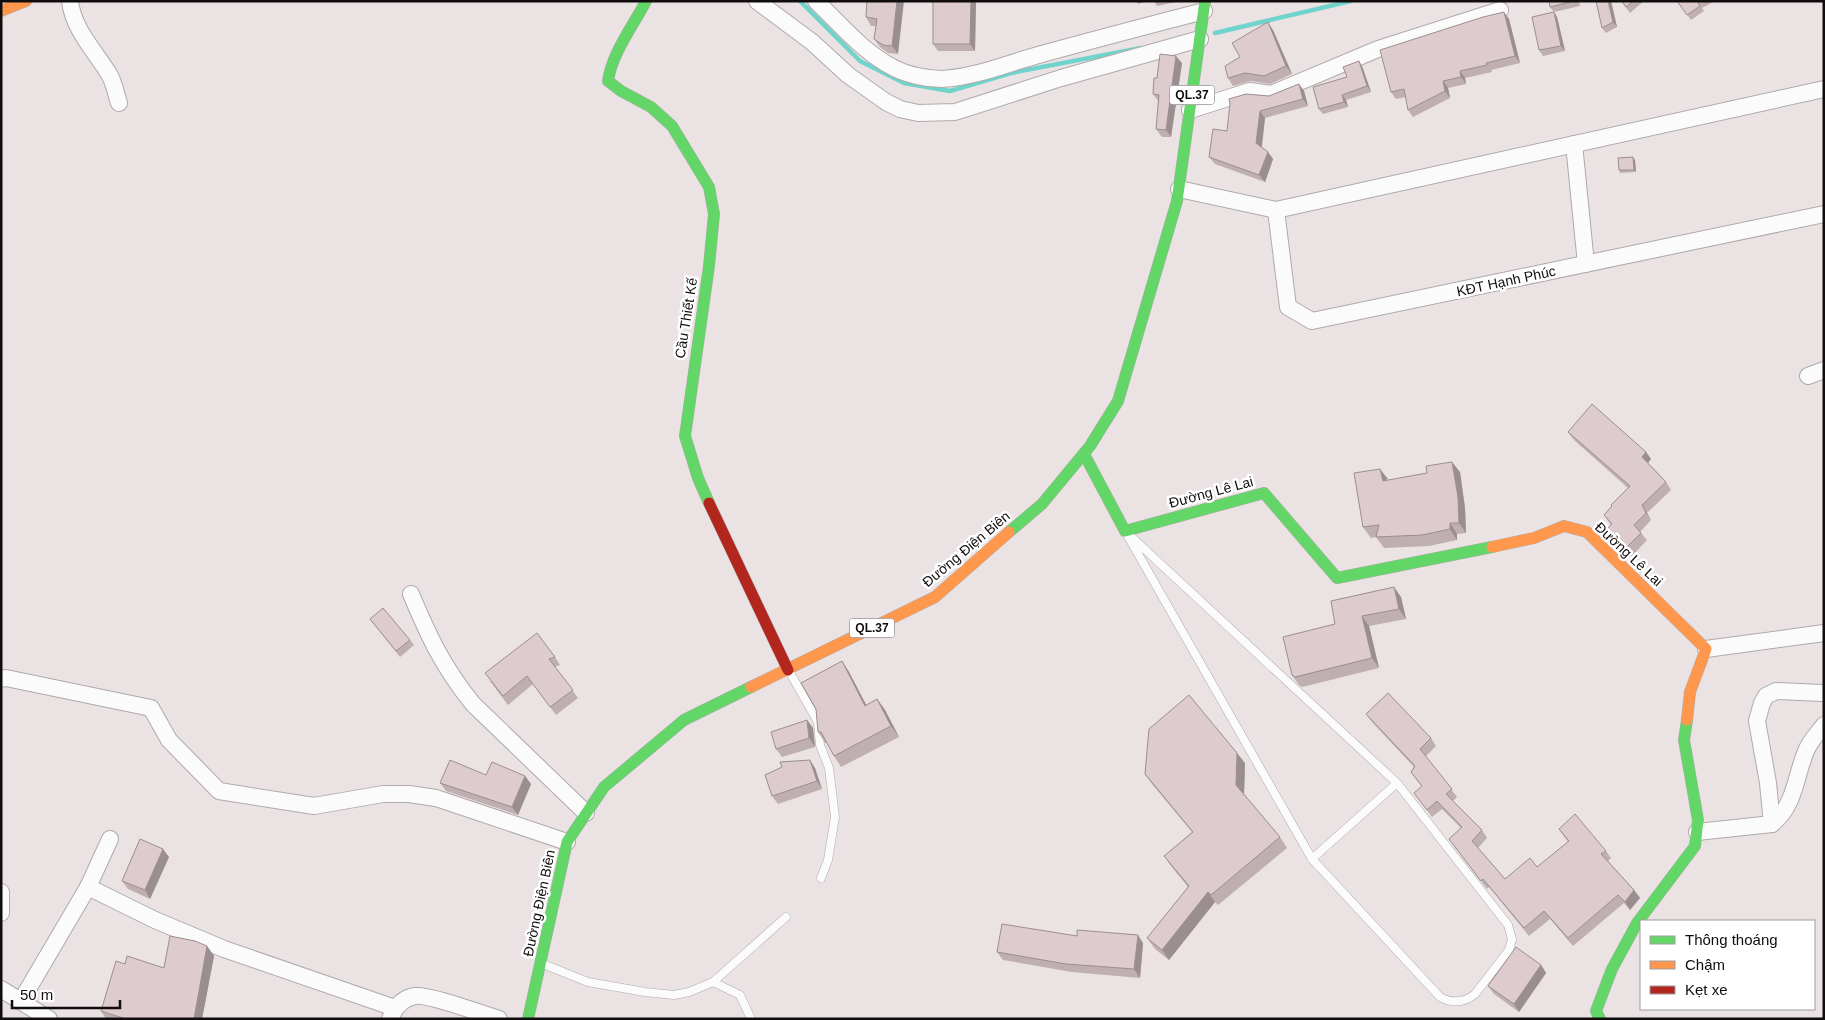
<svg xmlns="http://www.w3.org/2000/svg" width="1825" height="1020" viewBox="0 0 1825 1020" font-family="Arial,sans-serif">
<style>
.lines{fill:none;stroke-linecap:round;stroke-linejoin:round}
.stream{stroke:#71d4cc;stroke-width:4.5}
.lane-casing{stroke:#b0aaaa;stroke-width:9}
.street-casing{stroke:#b0aaaa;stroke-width:18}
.fast-casing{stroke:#b0aaaa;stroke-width:12}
.slow-casing{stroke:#b0aaaa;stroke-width:12}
.jam-casing{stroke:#b0aaaa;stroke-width:12}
.lane{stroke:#fcfbfb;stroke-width:8}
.street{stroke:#fcfbfb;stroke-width:16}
.fast{stroke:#63d668;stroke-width:11}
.slow{stroke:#ff974d;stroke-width:11}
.jam{stroke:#b3261e;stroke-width:11}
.wall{fill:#bfafb1}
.shaded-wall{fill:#9b8e90}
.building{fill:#decbce;stroke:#9b8e90}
.labels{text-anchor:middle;stroke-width:5;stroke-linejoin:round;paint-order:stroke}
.shield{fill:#fff;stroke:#585556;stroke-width:1}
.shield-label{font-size:12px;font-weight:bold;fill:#110c0d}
.street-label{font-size:14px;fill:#110c0d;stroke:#fff}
</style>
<rect width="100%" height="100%" fill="#eae2e3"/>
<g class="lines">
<g class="stream">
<path d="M800,1l60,60 44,22 46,8 61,-18 130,-25"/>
<path d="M1215,33l136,-32"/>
</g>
<g class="lane-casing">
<g id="lane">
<path d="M1125,531l272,252 111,142 4,14 -3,11 -34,44c-11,9 -22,10 -35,3l-128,-138z"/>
<path d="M789,671l29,51 2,23 9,23 6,49 -7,43 -7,18"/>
<path d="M1312,859l85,-76"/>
<path d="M543,964l45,18 57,10 29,3 15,-3 24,-10 27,13 11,24"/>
<path d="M713,982l73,-65"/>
</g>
</g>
<g class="street-casing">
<g id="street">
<path d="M70,1c3,28 25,50 39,73 5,8 7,20 10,29"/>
<path d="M757,1l55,41 36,33 38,27 14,7 18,4 37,-1 106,-34 139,-39"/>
<path d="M816,1c25,24 47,51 78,67 14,7 33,11 48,11 35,-2 66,-16 100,-25 54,-15 108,-29 162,-43"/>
<path d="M1190,110l60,-19 21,3 107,-45 122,-39"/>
<path d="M1574,144l12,120"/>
<path d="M1179,189l97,21 548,-121"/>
<path d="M1276,210l12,97 24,14 512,-107"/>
<path d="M1808,376l16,-6"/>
<path d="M411,594c18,43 32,73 62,110l113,109"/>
<path d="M1706,649l118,-16"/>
<path d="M1,679l5,-1 145,30 18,32 50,51 95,15 69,-12h26l27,4 131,44"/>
<path d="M1772,824c24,-20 23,-47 34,-73 4,-10 12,-18 18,-26"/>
<path d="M1697,832l75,-8 -4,-41 -11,-62 5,-18 4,-7 10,-5 46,2"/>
<path d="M88,887l67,33 69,29 171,59"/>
<path d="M1,892v21"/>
<path d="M1,989l48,30"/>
<path d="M21,1001l67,-114 22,-48"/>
<path d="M390,1019c5,-12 12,-21 25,-23 14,-2 67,18 84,23"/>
</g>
</g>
<g class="fast-casing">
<g id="fast">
<path d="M646,1c-13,25 -34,52 -38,80l13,10 30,16 21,19 37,61 5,27 -5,52 -24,170 13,42 11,25"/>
<path d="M1084,454l41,77 139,-38 73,85 155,-31"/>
<path d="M1009,532l33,-28 48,-58 28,-45 59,-200 28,-200"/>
<path d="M528,1019l39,-177 37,-55 80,-67 67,-33"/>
<path d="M1600,1019l-4,-8 16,-42 25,-46 58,-77 3,-26 -14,-80 3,-20"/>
</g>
</g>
<g class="slow-casing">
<g id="slow">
<path d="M1,11l25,-10"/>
<path d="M1492,547l42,-9 30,-12 23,6 119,117 -16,43 -3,28"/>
<path d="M751,687l184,-90 74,-65"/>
</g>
</g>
<g class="jam-casing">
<path id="jam" d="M709,503l79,167"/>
</g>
<use href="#lane" class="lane"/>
<use href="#street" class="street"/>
<use href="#fast" class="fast"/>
<use href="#slow" class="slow"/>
<use href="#jam" class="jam"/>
</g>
<g class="wall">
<path d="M867,1l31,53 -10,-1 -8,-6 -6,-8 2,-13h-5l-5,-9z"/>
<path d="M933,1h43l-1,50h-37l-5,-7z"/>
<path d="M1136,1h14l-12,3z"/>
<path d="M1154,1h27l-24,5z"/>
<path d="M1549,1h30l1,5 -26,6 -4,-5z"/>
<path d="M1611,1l6,26 -11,6 -4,-5z"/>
<path d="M1621,1h23l-14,12z"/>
<path d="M1677,1h38l-13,7 2,3 -13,9z"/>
<path d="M1554,12l3,5 8,34 -22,5 -4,-6z"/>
<path d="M1509,19l11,44 -29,7 1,2 -27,6 1,6 -18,4 2,10 -37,19 -5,-7 -2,-13 -10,2 -5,-7z"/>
<path d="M1273,30l19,44 -22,10 -19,-3 -18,5 -5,-8 12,-21z"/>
<path d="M1182,63l-11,74h-9l-6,-8 3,-27 -6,-8 4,-16z"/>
<path d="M1362,66l9,26 -25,8 2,7 -25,7 -4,-5 28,-32z"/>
<path d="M1299,84l5,7 4,15 -43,12 -3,30 11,11 -8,23 -50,-18 -6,-7 18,-26 42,-35z"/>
<path d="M1635,160l1,12 -16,1 -1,-3z"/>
<path d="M1568,432l78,20 5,7 -3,4 18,19 5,8 -24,23 4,7 -11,12 7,8 -16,17 -20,-19 -5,-8 5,-5 -7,-10 24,-27 -54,-48z"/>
<path d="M1460,472l5,36 1,25 -9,1v6l-28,6 -45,2 -8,-11 -5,1 -8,-11 25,-47z"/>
<path d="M1401,597l5,22 -37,7 10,42 -77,19 -3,-2 -7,-10 43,-51z"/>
<path d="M370,619l40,21 4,5 -14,12z"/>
<path d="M555,657l5,8 -5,2 23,31 -22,17 -23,-31 -25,21 -18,-24z"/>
<path d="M842,661l7,11 17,33 11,-6 8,11 14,27 -58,30 -7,-11 -7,-13h-2l-7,-11z"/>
<path d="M1366,714l65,24 5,8 -10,10 31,41 -4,4 29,29 5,8 -9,10 27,31 32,-12 31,-25 -9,-13 47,22 5,7 -3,3 26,29 6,8 -10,12 -6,-7 -51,43 -23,-27 -21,17 -40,-49 -2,2 -38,-50 12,-11 -19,-19 -10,8 -18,-24 8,-6 -11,-15 3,-5 -42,-45z"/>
<path d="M807,720l6,8 2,19 -33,10 -6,-8z"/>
<path d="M1245,763l-1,31 36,43 7,11 -69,57 -3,-3 -46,58 -14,-11 -8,-11 41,-51 -17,-21 -7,-10 28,-24 -40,-48 -7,-10z"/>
<path d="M815,768l7,21 -44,15 -6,-8z"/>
<path d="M525,776l6,8 -13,31 -72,-24 -6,-8z"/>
<path d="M169,857l-19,42 -22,-10 -6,-8z"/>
<path d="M1077,936l66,7 -3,35 -68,-6 -69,-12 -6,-8z"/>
<path d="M207,946l7,10 -12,63h-96l-5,-8 24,-47 39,4z"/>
<path d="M1541,965l5,8 -27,39 -25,-18 -6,-8z"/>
</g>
<g class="shaded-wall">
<path d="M897,1h7l-6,53 -6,-8z"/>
<path d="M971,1h5l-1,50 -5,-7z"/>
<path d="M1608,1h3l6,26 -4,-5z"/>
<path d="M1504,12l5,7 11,44 -5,-7z"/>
<path d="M1554,12l3,5 8,34 -4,-5z"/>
<path d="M1268,22l5,8 19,44 -6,-8z"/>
<path d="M1176,56l6,7 -11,74 -5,-7z"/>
<path d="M1359,61l3,5 9,26 -4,-6z"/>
<path d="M1460,71l5,7 1,6 -5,-7z"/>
<path d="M1443,81l5,7 2,10 -5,-7z"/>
<path d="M1299,84l5,7 4,15 -5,-7z"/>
<path d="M1342,95l4,5 2,7 -4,-5z"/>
<path d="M1260,111l5,7 -4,33 -5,-8z"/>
<path d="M1268,152l5,7 -8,23 -6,-7z"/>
<path d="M1633,157l2,3 1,12 -2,-2z"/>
<path d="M1646,452l5,7 -4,5 -5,-7z"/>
<path d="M1452,462l8,10 5,36 1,25 -7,-10z"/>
<path d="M1380,469l8,10 -5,2z"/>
<path d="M1642,505l5,8 4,7 -5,-7z"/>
<path d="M1450,523l7,11v6l-7,-11z"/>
<path d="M1394,587l7,10 5,22 -7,-10z"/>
<path d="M1362,616l7,10 10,42 -7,-10z"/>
<path d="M842,661l7,11 23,44 -7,-10z"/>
<path d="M877,699l8,11 14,27 -8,-11z"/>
<path d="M807,720l6,8 2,19 -6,-9z"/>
<path d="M1237,753l8,10 -1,32 -8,-10z"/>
<path d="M810,760l5,8 7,21 -5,-8z"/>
<path d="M525,776l6,8 -13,31 -6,-8z"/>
<path d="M163,849l6,8 -19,42 -5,-9z"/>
<path d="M1634,890l6,8 -10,12 -5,-8z"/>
<path d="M1208,892l7,10 -46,58 -7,-10z"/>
<path d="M1138,935l5,8 -3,35 -6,-9z"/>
<path d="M207,946l7,10 -12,63h-8z"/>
<path d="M1541,965l5,8 -27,39 -5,-8z"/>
</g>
<g class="building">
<path d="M867,1h30l-5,45 -9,-1 -9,-6 3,-20 -11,-2z"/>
<path d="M933,1h38l-1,43h-37z"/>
<path d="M1549,1h25l-24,6z"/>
<path d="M1596,1h12l5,21 -11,6z"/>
<path d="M1622,1h11l-7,6z"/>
<path d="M1677,1h24l-3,2 2,3 -13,9z"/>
<path d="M1504,12l11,44 -29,7 1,2 -27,6 1,6 -18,4 2,10 -37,19 -4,-21 -13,3 -11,-42 103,-33z"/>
<path d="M1554,12l7,34 -22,4 -7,-33z"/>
<path d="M1268,22l18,44 -22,10 -19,-3 -17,5 -3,-12 15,-9 -8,-14z"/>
<path d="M1160,54l16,2 -10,74 -10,-1 3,-34 -6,-1 1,-16h3z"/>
<path d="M1359,61l8,25 -25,9 2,7 -25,7 -6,-22 34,-10 -4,-10z"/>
<path d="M1299,84l4,15 -43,12 -4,32 12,9 -9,23 -50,-18 4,-28 14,2 3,-27 -1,-5 17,-5 23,2z"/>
<path d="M1633,157l1,13h-15l-1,-12z"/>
<path d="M1592,404l54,48 -4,5 24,25 -24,23 4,8 -12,12 7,8 -16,16 -19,-19 6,-6 -8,-9 8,-9 -1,-1 19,-19 -62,-54z"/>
<path d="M1452,462l6,35 1,26h-9v6l-28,6 -46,2 3,-12 -16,2 -9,-54 26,-4 3,12 44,-8 -1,-7z"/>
<path d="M1394,587l5,22 -37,7 10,42 -77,19 -3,-2 -9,-38 52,-13 -4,-23z"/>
<path d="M383,608l27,32 -14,11 -26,-32z"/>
<path d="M537,633l18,24 -6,2 24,31 -23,17 -23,-31 -24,20 -18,-23z"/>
<path d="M842,661l23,45 12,-7 14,27 -57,30 -13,-24h-3l-2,-23 -15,-26z"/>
<path d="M1388,693l43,45 -11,11 32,40 -6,5 36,36 -10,11 33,38 25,-21 7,9 32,-26 -10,-12 16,-15 31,37 -5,3 33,36 -9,12 -7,-7 -50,43 -24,-27 -20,17 -41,-49 -2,2 -32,-42 13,-12 -25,-26 -10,9 -13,-17 8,-7 -11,-14 4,-6 -49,-52z"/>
<path d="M1189,695l48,58 -1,32 44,52 -69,58 -3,-3 -46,58 -15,-12 42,-52 -25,-30 29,-24 -48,-58 4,-45z"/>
<path d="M807,720l2,18 -33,11 -5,-17z"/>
<path d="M450,760l36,15 6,-13 33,14 -13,31 -72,-24z"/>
<path d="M810,760l7,21 -45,15 -7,-21 17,-8 -2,-5z"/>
<path d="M140,839l23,10 -18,41 -23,-9z"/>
<path d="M1002,924l75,12v-6l61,5 -4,34 -68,-5 -69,-12z"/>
<path d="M170,936l25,5 12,5 -13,73h-68l-25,-8 15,-50 9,3 2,-8 37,12z"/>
<path d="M1516,947l25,18 -27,39 -26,-18z"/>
</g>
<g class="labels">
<g class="shield">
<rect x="1169.5" y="85.5" width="45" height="19" rx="4"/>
<rect x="849.5" y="618.5" width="45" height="19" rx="4"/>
</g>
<g class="shield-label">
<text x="1192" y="99">QL.37</text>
<text x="872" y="632">QL.37</text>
</g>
<g class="street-label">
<text transform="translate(1506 281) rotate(-12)" y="5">KĐT Hạnh Phúc</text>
<text transform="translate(686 318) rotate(-81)" y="5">Cầu Thiết Kế</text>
<text transform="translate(1211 492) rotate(-15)" y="5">Đường Lê Lai</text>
<text transform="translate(966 549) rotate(-40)" y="5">Đường Điện Biên</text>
<text transform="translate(1629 554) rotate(43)" y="5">Đường Lê Lai</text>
<text transform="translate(539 903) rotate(-78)" y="5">Đường Điện Biên</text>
</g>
</g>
<rect width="1825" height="1020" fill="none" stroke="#110c0d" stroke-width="5"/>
<rect x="1640" y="920" width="175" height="90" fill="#ffffff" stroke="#a09e9e"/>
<rect x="1650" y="936" width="25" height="8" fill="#63d668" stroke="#a09e9e"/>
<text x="1685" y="945" font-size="15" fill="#110c0d">Thông thoáng</text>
<rect x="1650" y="961" width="25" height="8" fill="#ff974d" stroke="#a09e9e"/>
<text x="1685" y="970" font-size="15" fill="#110c0d">Chậm</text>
<rect x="1650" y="986" width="25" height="8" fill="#b3261e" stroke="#a09e9e"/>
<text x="1685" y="995" font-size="15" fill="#110c0d">Kẹt xe</text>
<path d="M12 1000v8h108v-8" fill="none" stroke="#110c0d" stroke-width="2.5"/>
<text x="20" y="1000" font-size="15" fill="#110c0d" stroke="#ffffff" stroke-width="4" paint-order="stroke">50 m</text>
</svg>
